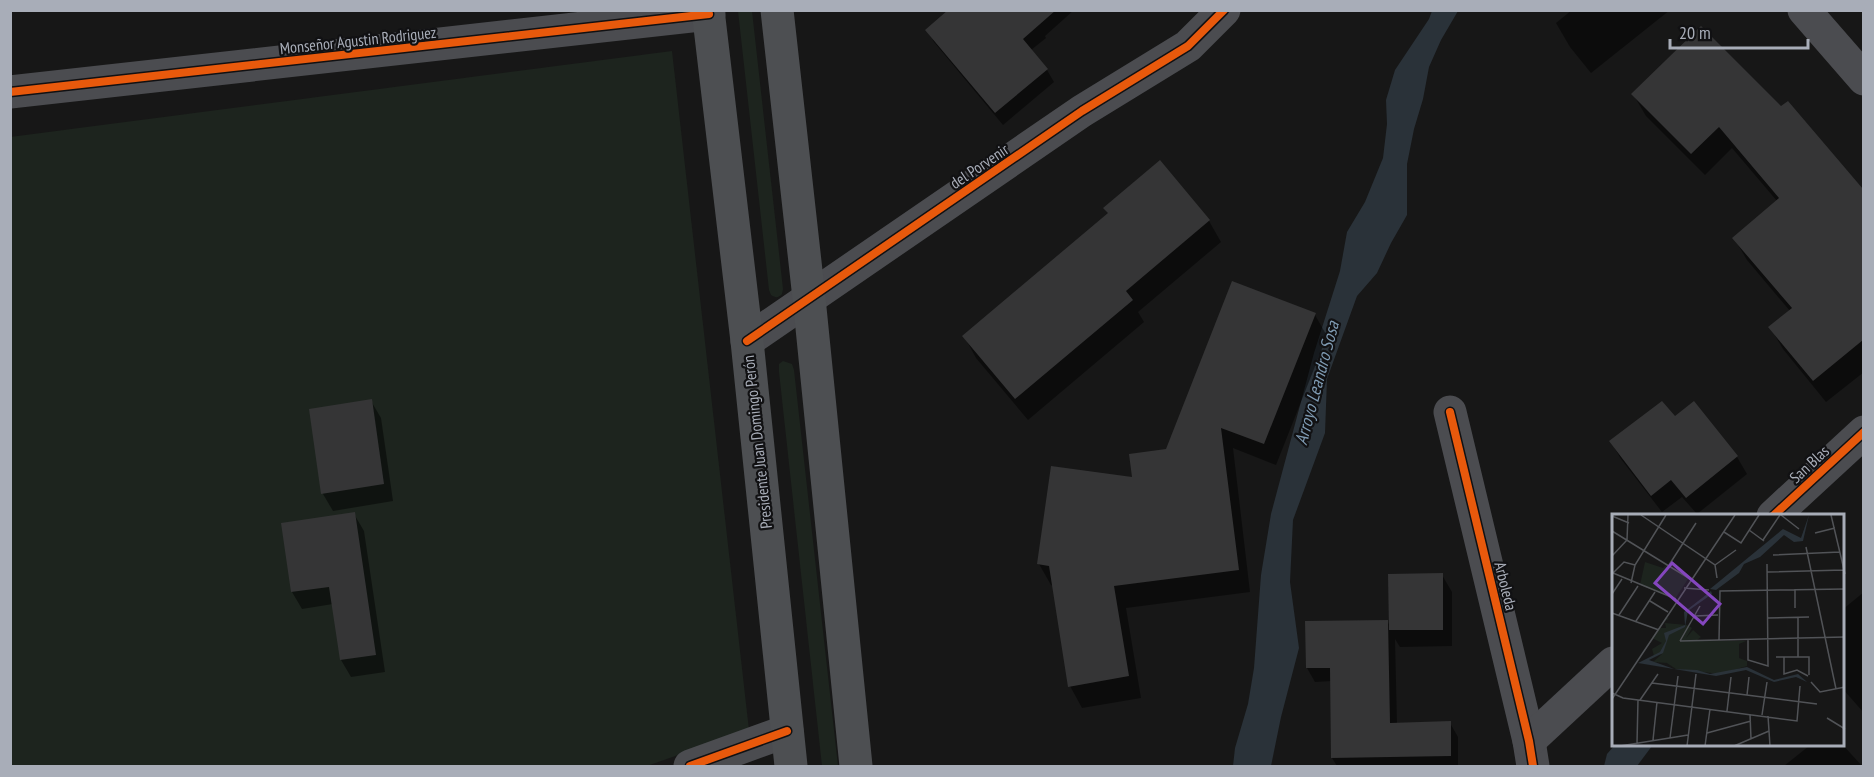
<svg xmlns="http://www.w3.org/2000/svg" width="1874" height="777" viewBox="0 0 1874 777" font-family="'PT Sans Narrow',sans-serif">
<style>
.green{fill:#1d241e}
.water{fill:#2a3239}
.shadow{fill:#0007}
.building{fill:#353536}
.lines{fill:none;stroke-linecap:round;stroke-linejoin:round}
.minor{stroke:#4b4c50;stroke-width:33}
.major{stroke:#4d4f52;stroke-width:33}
.cycleway-casing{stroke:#111113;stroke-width:11}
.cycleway{stroke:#e8590c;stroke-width:8}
.labels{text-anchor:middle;stroke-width:4.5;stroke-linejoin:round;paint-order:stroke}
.street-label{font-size:16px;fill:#a8adb8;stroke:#111113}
.water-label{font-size:18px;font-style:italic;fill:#7f9bb3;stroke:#111113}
.inset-road{fill:none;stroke:#515357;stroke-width:1.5}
.view{fill:#8446be;fill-opacity:0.15;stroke:#8446be;stroke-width:3}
.inset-edge{fill:none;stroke:#a8adb8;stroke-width:3}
</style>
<rect width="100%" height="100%" fill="#171717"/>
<g class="green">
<path d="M738,11h14l31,278 -1,5c-4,4 -6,4 -11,1l-2,-5z"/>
<path d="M672,51l77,679 -102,36h-636l-1,-629z"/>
<path d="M783,361l9,3 2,6 44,396h-16l-43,-394v-8z"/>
</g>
<g class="water">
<path d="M1432,11h26l-17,29 -12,27 -6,32 -9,30 -7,35v51l-16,28 -14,30 -20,23 -30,83 -2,54 -32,87 -3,62 9,66 -18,69 -10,49h-38l2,-18 13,-44 6,-36 7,-93 10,-61 43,-161 26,-82 7,-39 18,-30 18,-44 4,-34 -1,-24 9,-30 34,-51z"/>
<path d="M1614,746h38l-15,20h-33l3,-12z"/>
</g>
<g class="shadow">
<path d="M950,10h124l-29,26 1,2 -15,12 16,20 7,12 -51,43 -69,-83 -7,-12z"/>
<path d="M1572,10h98l-79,63 -21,-26 -14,-24z"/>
<path d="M1633,94l148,14 7,-5 76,88v181l-38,30 -43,-53 -13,-22 20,-16 -43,-51 -13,-22 43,-37 -45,-53 -27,27 -59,-59z"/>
<path d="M1160,162l49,59 12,21 -83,70 6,10 -116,98 -52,-62 -12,-22 145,-121z"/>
<path d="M1315,315l12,21 -51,129 -43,-17 17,144 -124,16 15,90 -59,10 -12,-22 -17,-100 -2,-1 -12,-21 128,-114z"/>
<path d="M371,401l10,17 12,83 -60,10 -10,-17 -12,-83z"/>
<path d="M1693,403l44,54 10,17 -50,40 -15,-17 -20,15 -41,-53 -10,-17 63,-24z"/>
<path d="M354,514l10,17 21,141 -34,5 -10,-17 -8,-56 -31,5 -10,-17z"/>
<path d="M1442,575l10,17v54l-52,1 -5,-8 2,85 53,-1 8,14v29h-121l-5,-8v-77l-17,1 -8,-14 80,-47 3,5z"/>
<path d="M1864,592v121l-22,-25v-78z"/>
<path d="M1842,744l20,22h-78l25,-20h33z"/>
</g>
<g class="building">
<path d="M948,10h108l-33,29 25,30 -53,44 -70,-83z"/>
<path d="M1701,26l80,80 7,-5 75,88v151l-50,41 -45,-54 24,-19 -60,-70 47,-40 -60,-71 -28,27 -60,-60z"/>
<path d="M1160,160l50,60 -84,71 7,9 -118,99 -53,-63 146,-123 -5,-5z"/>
<path d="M1232,281l84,32 -52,131 -43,-16 18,142 -125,16 15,90 -61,11 -19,-121 -12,-2 14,-98 81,11 -3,-23 37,-5z"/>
<path d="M372,399l12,85 -63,10 -12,-85z"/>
<path d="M1662,401l13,15 19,-15 44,55 -52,42 -15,-18 -20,16 -42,-55z"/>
<path d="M355,512l21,143 -36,5 -11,-73 -38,5 -10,-69z"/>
<path d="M1443,573v57h-54l-1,-56z"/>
<path d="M1388,620l2,103 61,-2v35l-120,2 -1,-90h-24l-1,-47z"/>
</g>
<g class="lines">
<g class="minor">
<path d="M1804,10l60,69"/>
<path d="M10,92l699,-78"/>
<path d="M747,341l335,-230 106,-65 36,-36"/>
<path d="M1450,412l79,329 4,25"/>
<path d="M1773,516l91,-84"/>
<path d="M1529,741l84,-78"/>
<path d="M690,766l97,-35"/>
</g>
<g class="major">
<path d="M708,10l39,331 44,425"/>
<path d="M777,10l32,288 47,468"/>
</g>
<g class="cycleway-casing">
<g id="cycleway">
<path d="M10,92l699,-78"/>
<path d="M747,341l335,-230 106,-65 36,-36"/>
<path d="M1450,412l79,329 4,25"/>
<path d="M1773,516l91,-84"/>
<path d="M690,766l97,-35"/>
</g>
</g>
<use href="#cycleway" class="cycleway"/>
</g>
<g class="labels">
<g class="street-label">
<text transform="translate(358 40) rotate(-6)" y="6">Monseñor Agustin Rodriguez</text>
<text transform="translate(979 166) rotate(-34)" y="6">del Porvenir</text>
<text transform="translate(757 442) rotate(-96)" y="6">Presidente Juan Domingo Perón</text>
<text transform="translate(1809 464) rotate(-43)" y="6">San Blas</text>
<text transform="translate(1506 586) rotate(76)" y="6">Arboleda</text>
</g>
<g class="water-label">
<text transform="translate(1317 383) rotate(-75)" y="6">Arroyo Leandro Sosa</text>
</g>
</g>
<g transform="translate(1612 514)">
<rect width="232" height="232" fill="#171717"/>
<path d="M33,48l18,6 3,-3 22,14 -13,20 -35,-14zM54,103l3,2 -5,2 -5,7h7l-1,-5 22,2 5,3 -6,10 7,-8 8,7 -4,3 3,1h46l-7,3v14l8,3v5l-27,8 -44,-5 -9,-6 -14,-1 9,-8 -8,2 -2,-7 10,-6 -10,-5 -37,54z" fill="#1d241e"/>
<path d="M197,1l-6,26 -9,1 -10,-7 -24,22 -16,7 -5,9 -23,17 -6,-1 73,-60 18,9zM99,77l1,3 -24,17 -3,16 -16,8 -6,18 -14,7 25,9 23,1 13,4 37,-7 27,13 24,-6 9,8 -11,-5 -22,5 -28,-12 -30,6 -78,-13 22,-11 6,-11 -2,-8 21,-8 -1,-13z" fill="#2a3239"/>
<path class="inset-road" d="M29,1l74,50 2,13M169,1l18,14M219,1l14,59M0,2l17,7M137,16l15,11M0,17l78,48M112,18l17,11 18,-28M203,19l20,-5M151,26l17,-25M194,33l30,142M161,41l67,-3M0,42l15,-16 1,-25M57,51l27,-42M103,51l21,-15M155,58l77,-2M1,59l63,26M1,59l11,-11 11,3M19,69l4,-18 31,-50M72,74l25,2M183,75v19M0,80l10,-15M38,87l18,11M0,99l47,17M7,101l19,-29M83,102l23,-1M186,103v40M156,104l41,-1M24,107l19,-29M136,125v21l20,6 -1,-102M107,126l1,-49 125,-2M68,127l165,-4M68,127l20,-35M164,143h33v18M172,143v17l13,-4 11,6M199,168l9,10 25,-5M40,169l165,21M0,179l11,5 174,23 3,-35M135,181l2,-18M0,185l123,-184M28,186l18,-26M115,197l4,-34M138,200l1,25M150,201l5,-33M156,202l2,30M215,204l18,11M95,219l44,-12M58,224l8,-62M41,226l4,-38M25,229l1,-43M8,232l68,-11M75,232l9,-72M93,232l5,-37M122,232l35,-15"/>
<path class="view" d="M60,49l48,41 -17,20 -48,-41z"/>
<rect width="232" height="232" class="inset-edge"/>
</g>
<rect width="1874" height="777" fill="none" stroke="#a8adb8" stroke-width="24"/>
<path d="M1670 39v9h138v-9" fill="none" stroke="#a8adb8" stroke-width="3"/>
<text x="1679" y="39" font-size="18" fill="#a8adb8" stroke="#111113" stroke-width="4.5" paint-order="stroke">20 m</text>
</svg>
